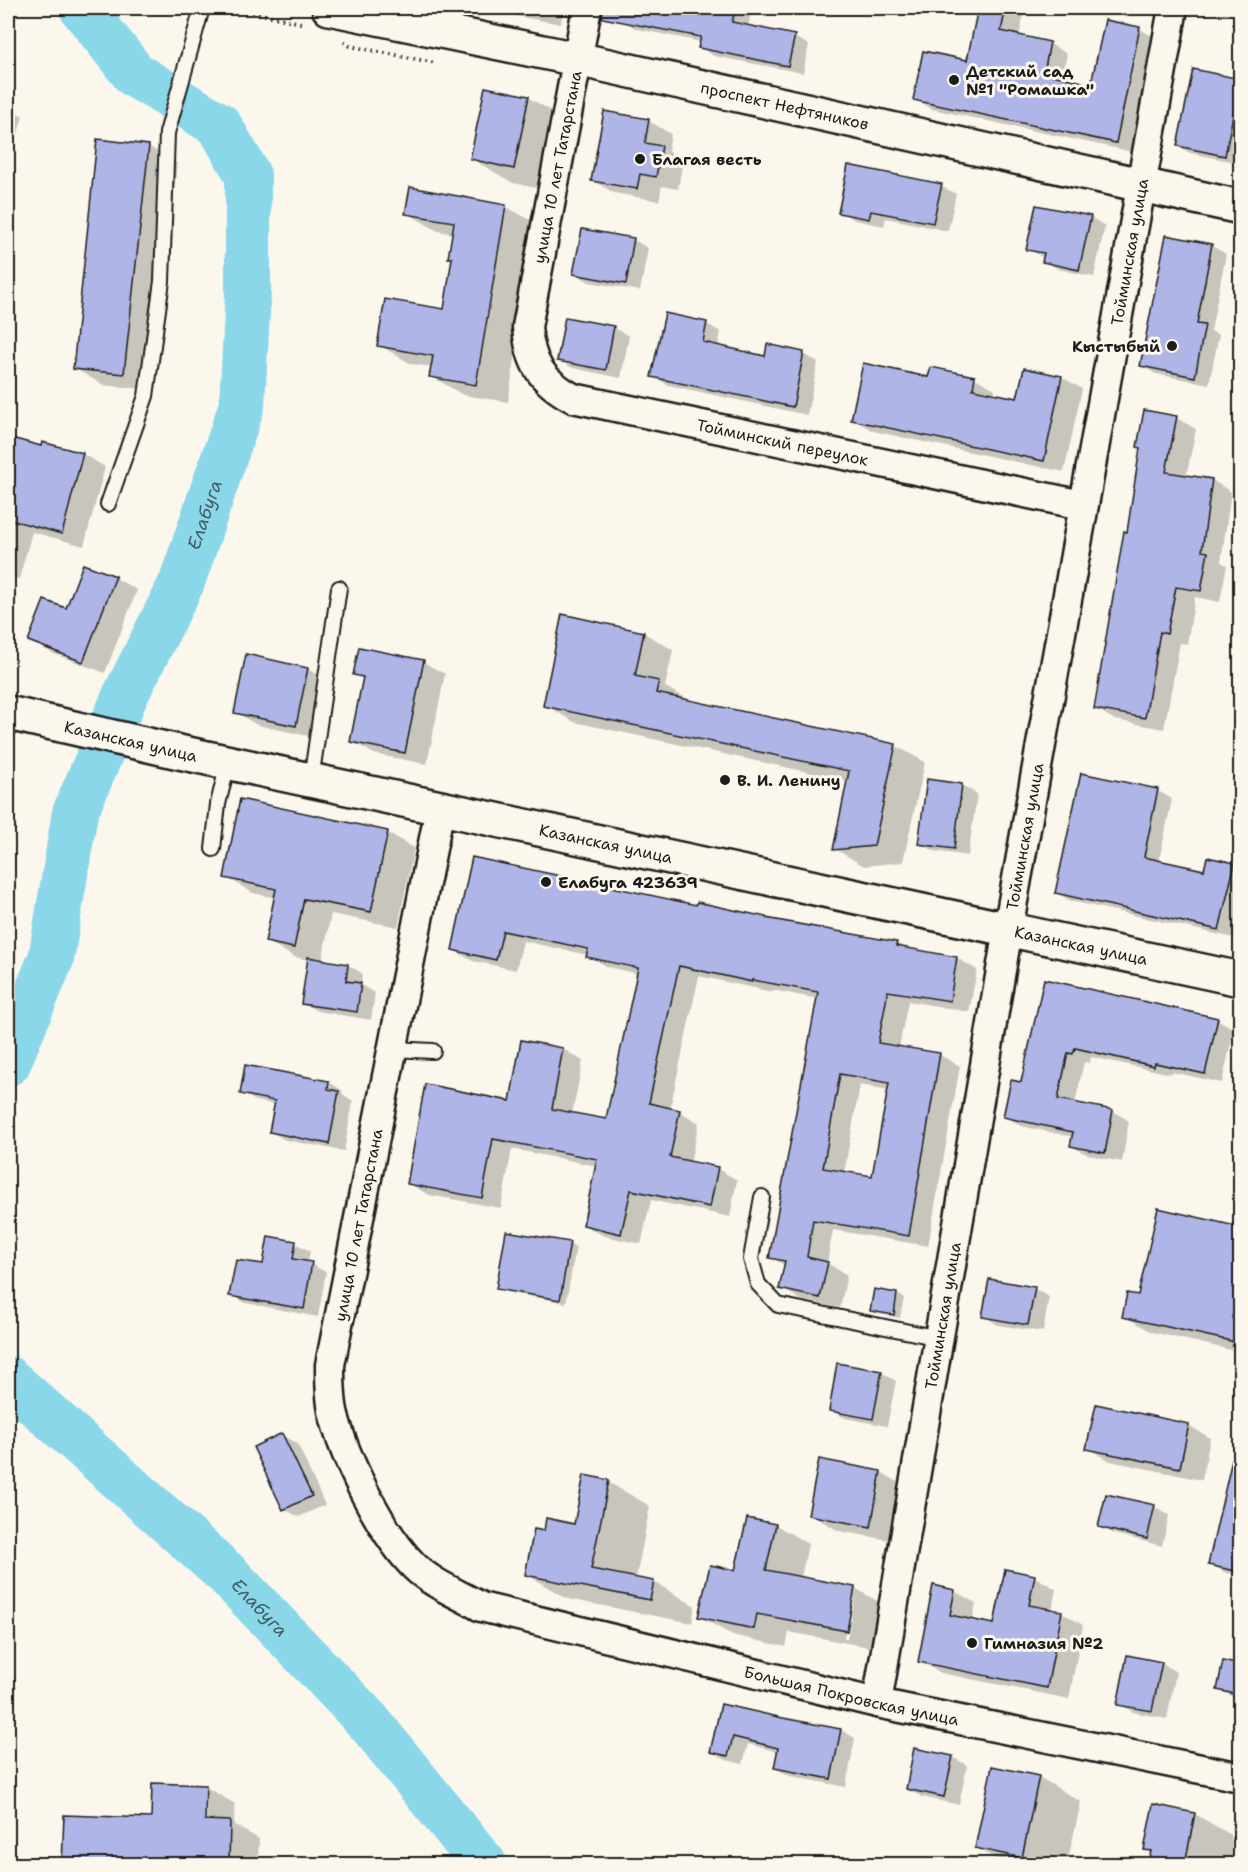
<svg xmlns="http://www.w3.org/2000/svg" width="1248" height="1872" viewBox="0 0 1248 1872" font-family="'Shantell Sans',sans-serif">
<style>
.shadow{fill:#0003;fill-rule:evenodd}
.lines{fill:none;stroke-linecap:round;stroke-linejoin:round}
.river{stroke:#8ad7e9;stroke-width:46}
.building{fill:#afb5e6;stroke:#1c1c1c;stroke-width:1.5;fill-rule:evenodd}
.service-casing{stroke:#1c1c1c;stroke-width:18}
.minor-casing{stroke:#1c1c1c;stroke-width:33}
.tertiary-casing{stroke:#1c1c1c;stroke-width:38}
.secondary-casing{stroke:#1c1c1c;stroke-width:38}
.path{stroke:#1c1c1c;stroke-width:4;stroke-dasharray:1.5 4.5;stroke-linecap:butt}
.service{stroke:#fbf7ec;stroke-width:14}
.minor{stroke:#fbf7ec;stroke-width:28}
.tertiary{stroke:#fbf7ec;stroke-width:33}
.secondary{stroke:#fbf7ec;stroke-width:33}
.poi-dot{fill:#1c1c1c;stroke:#fbf7ec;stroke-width:2}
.labels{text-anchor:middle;stroke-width:6;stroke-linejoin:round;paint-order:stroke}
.poi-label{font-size:16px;font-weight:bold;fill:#1c1c1c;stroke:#fbf7ec;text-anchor:start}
.street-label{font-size:16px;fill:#1c1c1c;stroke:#fbf7ec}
.water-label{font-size:18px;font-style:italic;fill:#425d64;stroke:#fbf7ec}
</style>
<rect width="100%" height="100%" fill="#fbf7ec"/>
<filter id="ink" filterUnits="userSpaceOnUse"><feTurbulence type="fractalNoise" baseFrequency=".0167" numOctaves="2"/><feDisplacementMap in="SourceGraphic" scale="12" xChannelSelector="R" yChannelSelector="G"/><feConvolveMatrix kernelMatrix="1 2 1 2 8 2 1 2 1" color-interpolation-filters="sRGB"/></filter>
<g filter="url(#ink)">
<g class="shadow">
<path d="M452,8h19l-1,3z"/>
<path d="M501,8h62l-2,16 -45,-8z"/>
<path d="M625,8h127l-4,19 46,10 15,8 -6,28 -89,-17 -14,-9 1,-5 -64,-13 -14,-8z"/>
<path d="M979,8h46l-6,29 31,7 17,10 -5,24 30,7 14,-63 34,7 17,10 -24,113 -201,-43 -17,-10 53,-37z"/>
<path d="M1194,70l46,10v83l-50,-10 -12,-7z"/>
<path d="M529,98l41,24 -14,70 -43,-9 -41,-24z"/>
<path d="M8,107l15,9 -12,41 -3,-1z"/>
<path d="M605,113l44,8 22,13 -3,17 15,9 -5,29 -16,-3 -3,15 -45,-8 -22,-13z"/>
<path d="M148,146l29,17 -24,227 -50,-5 -29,-17z"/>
<path d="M941,186l15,8 -8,37 -62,-13 -2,8 -29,-6 -15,-8z"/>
<path d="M505,206l32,18 -29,178 -45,-7 -32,-19 1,-9 -21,-3 -32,-19 66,-34 9,-52 -5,-2 5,-23 -16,-3 -31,-18z"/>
<path d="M1090,217l15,9 -11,51 -36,-8 -14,-8v-3l-16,-9z"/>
<path d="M1167,237l45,9 14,8 -15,77 8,4 -10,49 -53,-10 -14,-8z"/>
<path d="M634,240l14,8 -8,43 -51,-9 -14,-9z"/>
<path d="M566,318l48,10 15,8 -8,42 -48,-10 -15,-8z"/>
<path d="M707,324l14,8 -3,15 48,10 2,-11 36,8 14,8 -11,53 -139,-30 -15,-9z"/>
<path d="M932,369l43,9 20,11 -1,6 24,5 7,-31 37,8 20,12 -18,83 -191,-41 -20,-12 76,-40z"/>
<path d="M1176,418l20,11 -10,48 26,3 19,12 -10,70 6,3 -7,37 -25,-5 -8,47 -7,-1 -16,86 -49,-9 -19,-11 33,-175z"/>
<path d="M8,439l34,9 1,-5 40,11 22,13 -21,79 -52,-14 -13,47 -11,-3z"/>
<path d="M84,566l31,12 22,12 -32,83 -53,-20 -22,-13 37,-30z"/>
<path d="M644,633l29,17 -8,37 23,12 -1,2 209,45 29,16 -22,100 -39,4 -29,-17 14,-68 -275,-59 -29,-17z"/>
<path d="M423,662l22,12 -18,90 -53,-10 -22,-13 12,-61 -9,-6z"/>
<path d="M308,669l22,13 -12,56 -61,-13 -22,-13z"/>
<path d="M928,781l34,4 15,9 -9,62 -34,-5 -14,-8z"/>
<path d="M1158,791l14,8 -13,63 46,10 29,-7 6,3v43l-6,27 -163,-37 -14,-8z"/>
<path d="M387,832l27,16 -16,79 -67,-13 -9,47 26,4 14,8 -1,12 14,8 -4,27 -54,-9 -14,-8 6,-43 -15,-3 -27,-16 9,-43 -23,-5 -27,-16z"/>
<path d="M473,858l224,49 200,37 10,6 50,8 20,12 -8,42 -61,-11 -9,47 41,7 20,11 -32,180 -95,-16 -6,33 20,12 -7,33 -39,-8 -20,-12 5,-22 -15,-9 47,-258 -46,-9v2l-73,-16 -29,133 9,2 20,12 -9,40 28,6 19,11 -7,37 -79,-17 -10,44 -37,-8 -20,-11 13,-59 -85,-17 -11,59 -72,-13 -20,-11 102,-82 12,-60 40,7 20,12 -11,53 35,7 32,-147 -31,-7 -20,-12 -65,-14 -7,29 -43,-9 -20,-11zM860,1085l29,5 -15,88 -30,-5z"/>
<path d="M1045,981l172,38 17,10 -12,54 -50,-11 -1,2 -80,-17 -1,6 -6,-1 -9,42 38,7 16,10 -7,41 -34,-7 -17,-9 2,-9 -52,-11 -16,-10 17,-32z"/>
<path d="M329,1082l14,9 -1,3 11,7 -9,50 -59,-11 -15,-9 6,-26 -20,-4 -15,-8z"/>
<path d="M1159,1210l81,19v123l-88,-20 -28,-16 15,-20z"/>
<path d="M295,1243l15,8 -2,12 18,9 -8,45 -72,-14 -15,-8 33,-29z"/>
<path d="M569,1244l7,3 -10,56 -61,-11 -7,-4z"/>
<path d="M1034,1289l15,8 -6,35 -45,-7 -14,-9z"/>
<path d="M897,1294l7,4 -4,20 -21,-4 -7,-4z"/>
<path d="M881,1372l15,9 -9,45 -42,-8 -15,-8z"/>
<path d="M1188,1425l22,13 -8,42 -92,-19 -22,-13z"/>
<path d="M282,1435l15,8 28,62 -26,12 -15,-8z"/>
<path d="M1239,1437h1v139l-16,-4 -14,-8z"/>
<path d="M881,1472l29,17 -10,53 -61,-11 -29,-17z"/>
<path d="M608,1482l42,24 -14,73 18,3 41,24 -3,17 -124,-24 -41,-24 18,-42 31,-7z"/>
<path d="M1154,1507l15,8 -7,31 -48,-12 -14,-8z"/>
<path d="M748,1519l28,6 32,19 -7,34 54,10 32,19 -8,42 -90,-17 -3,15 -54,-12 -32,-18 37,-45zM851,1598h4l-8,41 -3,-1z"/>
<path d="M1007,1571l28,6 21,12 -4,22 9,1 22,13 -14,74 -128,-26 -22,-12 35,-70 22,12 -4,18 23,5z"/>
<path d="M1224,1662l16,4v33l-7,-2 -15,-8z"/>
<path d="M1162,1663l14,9 -9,47 -34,-7 -14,-8z"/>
<path d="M722,1706l119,24 14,8 -9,49 -56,-11 -15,-8 3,-16 -30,-8 -5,20 -17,-4 -15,-9z"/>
<path d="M952,1757l15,8 -8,40 -37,-8 -15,-8z"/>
<path d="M993,1768l46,9 42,25 -14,62h-61l-30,-16z"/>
<path d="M206,1787l29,17 -1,21 25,14 -1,25h-195l2,-48 87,4zM204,1800h3l-1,27h-3z"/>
<path d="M1195,1814l41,24 -5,26h-81l2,-11 -7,-4z"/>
</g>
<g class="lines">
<g class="river">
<path id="s1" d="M8,1063l43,-104 24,-146 50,-117 57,-114 60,-177 6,-112v-118l-29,-50 -84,-50 -53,-67"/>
<path id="s2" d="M8,1379l220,196 140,146 116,143"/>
</g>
</g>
<g class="building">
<path d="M603,8h133l-4,14 63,13 -7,31 -90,-18 3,-11 -99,-19z"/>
<path d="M978,8h28l-5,23 49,11 -6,31 47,11 14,-64 35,7 -24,116 -203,-43 10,-49 44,9z"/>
<path d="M1193,69l47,10 -15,77 -48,-10z"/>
<path d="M485,87l44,9 -15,73 -44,-10z"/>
<path d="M604,111l45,8 -4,24 17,3 -6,31 -16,-3 -3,15 -46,-8z"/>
<path d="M97,139l52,6 -25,229 -51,-5z"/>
<path d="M848,165l94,19 -9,39 -62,-12 -2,8 -31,-6z"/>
<path d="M410,187l96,18 -30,180 -47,-8 4,-21 -56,-10 8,-47 59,10 8,-51h-4l6,-36 -49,-8z"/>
<path d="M1036,205l55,11 -12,54 -37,-8 2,-9 -18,-3z"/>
<path d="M582,229l52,9 -8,46 -53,-10z"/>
<path d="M1166,235l46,9 -15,80 8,1 -10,52 -55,-11z"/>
<path d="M665,313l42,9 -4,20 62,14 2,-12 37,8 -11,55 -142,-30z"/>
<path d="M565,317l49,9 -8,44 -49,-9z"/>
<path d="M863,363l65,14 3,-10 44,9 -2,13 44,9 7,-30 38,8 -18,85 -193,-41z"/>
<path d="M1144,410l33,6 -11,56 46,7 -10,72 6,1 -7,39 -25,-4 -9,47 -7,-2 -15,86 -51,-9 30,-178 3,1 13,-84 -3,-1z"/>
<path d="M8,437l33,9 1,-4 41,11 -21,81 -54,-15z"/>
<path d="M83,564l33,12 -33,86 -55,-21 16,-41 22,8z"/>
<path d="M562,614l82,18 -9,44 24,5 -3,12 240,51 -22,102 -41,4 16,-79 -306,-65z"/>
<path d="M359,647l65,13 -19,93 -55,-11 13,-65 -10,-2z"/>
<path d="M246,654l62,14 -12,58 -62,-13z"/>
<path d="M1081,773l77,16 -14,68 60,13 3,-13 28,6 -16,67 -164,-37z"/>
<path d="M927,779l35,5 -8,65 -36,-5z"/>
<path d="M240,799l148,32 -17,81 -67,-13 -10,49 -29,-6 11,-53 -52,-11z"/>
<path d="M472,857l224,48 1,-3 69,15v1l131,24 -1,4 61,11 -7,44 -62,-10 -10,52 62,10 -31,183 -96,-16 -6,37 21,5 -8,36 -41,-9 6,-28 -16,-3 49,-266 -66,-12v2l-73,-16 -30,137 31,7 -10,47 48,10 -8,40 -79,-17 -10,44 -38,-9 14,-66 -104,-20 -11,59 -75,-14 18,-100 85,17 11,-61 42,8 -11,61 54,10 32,-151 -52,-11 2,-8 -85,-18 -7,29 -44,-10zM840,1074l49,9 -17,93 -49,-8z"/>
<path d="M308,957l40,7 -2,17 15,2 -4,29 -56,-8z"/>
<path d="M1044,979l174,39 -13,56 -50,-11 -1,3 -79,-18 -2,6 -5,-1 -10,46 55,11 -8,43 -35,-7 3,-14 -70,-15 8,-37 10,2z"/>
<path d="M245,1065l84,16 -1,8 11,2 -10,53 -60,-12 6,-31 -35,-7z"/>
<path d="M1158,1208l82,19v55l-8,36 8,2v23l-118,-26 5,-24 11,2z"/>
<path d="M506,1231l64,11 -10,58 -64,-11z"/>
<path d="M268,1236l28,5 -3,18 19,3 -8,47 -75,-13 7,-36 27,4z"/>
<path d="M989,1279l46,8 -7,38 -46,-8z"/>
<path d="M874,1289l23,4 -3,22 -24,-4z"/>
<path d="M837,1363l45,8 -9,48 -44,-8z"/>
<path d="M1096,1404l93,20 -9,44 -94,-19z"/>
<path d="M282,1433l30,63 -29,14 -30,-63z"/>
<path d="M819,1459l62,12 -10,56 -63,-12z"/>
<path d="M1232,1459l8,1v112l-32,-7z"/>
<path d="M584,1475l25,5 -18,89 63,12 -4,19 -125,-25 9,-46 10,2 2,-13 28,6z"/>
<path d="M1106,1494l49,11 -8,34 -49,-12z"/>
<path d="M747,1518l29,6 -10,46 89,17 -8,44 -90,-17 -3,15 -56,-12 12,-52 25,5z"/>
<path d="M1005,1569l30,6 -6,30 33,6 -15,77 -129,-26 15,-77 22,5 -5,25 44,9z"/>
<path d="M1127,1655l35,7 -10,49 -35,-6z"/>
<path d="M1223,1661l17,4v30l-23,-5z"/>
<path d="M721,1704l62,14 58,11 -10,50 -57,-11 4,-20 -45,-11 -5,19 -18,-4z"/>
<path d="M914,1748l39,8 -9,41 -38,-8z"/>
<path d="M992,1766l47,10 -17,82 -47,-10z"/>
<path d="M152,1783l54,2 -1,35 25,1 -1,43h-167l2,-49 87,3z"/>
<path d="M1153,1804l42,9 -10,51h-37l3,-13 -7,-1z"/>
</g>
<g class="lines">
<g class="service-casing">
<g id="service">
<path d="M108,504l38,-108 16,-115 5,-148 35,-125"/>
<path d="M311,780l28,-192"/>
<path d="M213,849l5,-45 10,-41"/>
<path d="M392,1049l41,2"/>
<path d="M762,1197l-11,62 7,25 20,21 161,33"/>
</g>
</g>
<g class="minor-casing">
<g id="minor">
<path id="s3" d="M587,8l-60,319c3,36 14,54 46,71l509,107"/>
<path id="s4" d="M440,808l-110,557c0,16 0,31 3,46 10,45 48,122 81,155 18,18 45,28 67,41l396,96 363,74"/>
<path id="s5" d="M877,1703l131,-774 165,-921"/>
</g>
</g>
<g class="tertiary-casing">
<g id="tertiary">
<path id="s6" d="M8,713l171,39 1061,227"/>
</g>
</g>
<g class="secondary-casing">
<g id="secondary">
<path id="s7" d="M329,8l248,51 663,148"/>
</g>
</g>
<g class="path">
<path d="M235,8l70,16"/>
<path d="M344,42l6,4 86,17"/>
</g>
<use href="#service" class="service"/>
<use href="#minor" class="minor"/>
<use href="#tertiary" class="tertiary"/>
<use href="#secondary" class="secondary"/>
</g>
</g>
<g class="poi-dot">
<circle cx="954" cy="80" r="6"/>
<circle cx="640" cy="159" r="6"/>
<circle cx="1172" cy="346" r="6"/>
<circle cx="725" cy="780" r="6"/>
<circle cx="546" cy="882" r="6"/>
<circle cx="972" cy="1643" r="6"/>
</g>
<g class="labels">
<g class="poi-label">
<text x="966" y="77">Детский сад<tspan x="966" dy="18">№1 "Ромашка"</tspan></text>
<text x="652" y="165">Благая весть</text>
<text x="1160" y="352" text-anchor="end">Кыстыбый</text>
<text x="737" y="786">В. И. Ленину</text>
<text x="558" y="888">Елабуга 423639</text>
<text x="984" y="1649">Гимназия №2</text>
</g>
<g class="street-label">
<text dy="6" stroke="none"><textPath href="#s7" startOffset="466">проспект Нефтяников</textPath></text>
<text transform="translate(557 167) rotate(-79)" y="6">улица 10 лет Татарстана</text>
<text dy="6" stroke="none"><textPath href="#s5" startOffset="1473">Тойминская улица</textPath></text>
<text dy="6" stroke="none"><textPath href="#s3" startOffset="628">Тойминский переулок</textPath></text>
<text dy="6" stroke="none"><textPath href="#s6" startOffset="126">Казанская улица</textPath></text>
<text dy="6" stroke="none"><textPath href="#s5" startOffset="879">Тойминская улица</textPath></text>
<text dy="6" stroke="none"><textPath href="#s6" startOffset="612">Казанская улица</textPath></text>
<text dy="6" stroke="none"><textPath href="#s6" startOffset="1098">Казанская улица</textPath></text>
<text transform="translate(358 1225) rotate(-79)" y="6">улица 10 лет Татарстана</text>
<text dy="6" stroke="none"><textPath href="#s5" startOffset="393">Тойминская улица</textPath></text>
<text dy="6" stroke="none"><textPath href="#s4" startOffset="1250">Большая Покровская улица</textPath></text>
</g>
<g class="water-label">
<text dy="6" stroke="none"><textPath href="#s1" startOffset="586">Елабуга</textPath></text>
<text dy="6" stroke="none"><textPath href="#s2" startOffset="340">Елабуга</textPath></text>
</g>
</g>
<rect width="1248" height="1872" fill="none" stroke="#fbf7ec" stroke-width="30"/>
<rect x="15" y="15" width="1218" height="1842" fill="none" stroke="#1c1c1c" stroke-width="2" filter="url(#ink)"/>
</svg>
